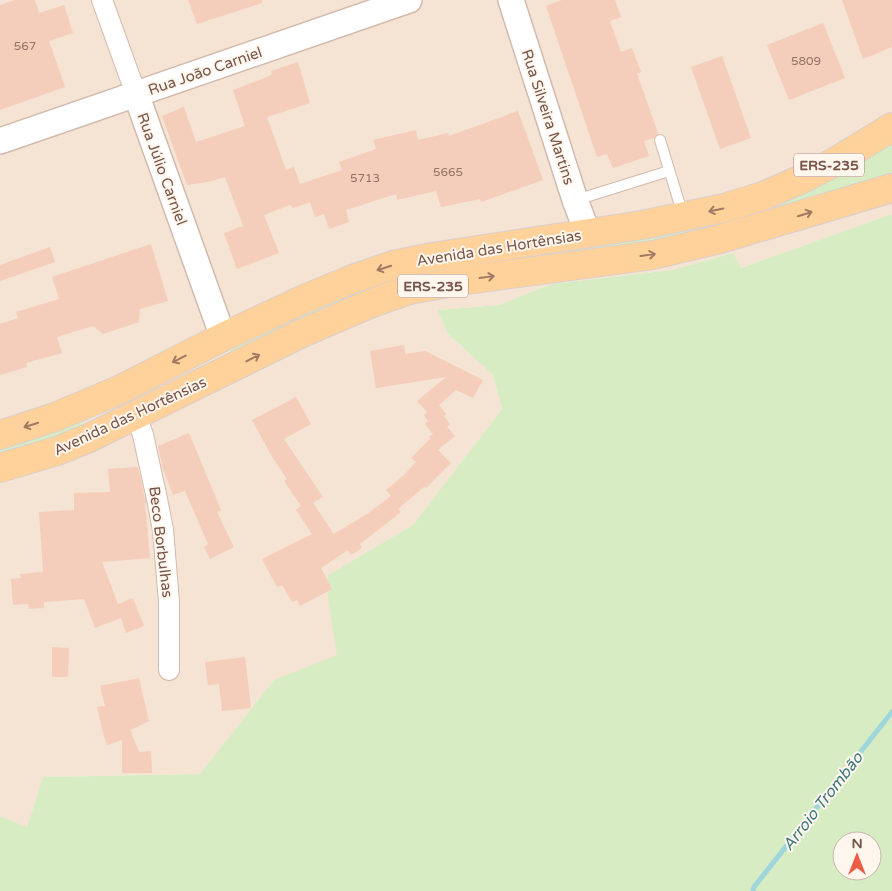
<svg xmlns="http://www.w3.org/2000/svg" width="892" height="891" viewBox="0 0 892 891" font-family="'Varela Round',sans-serif">
<style>
.residential{fill:#f5e3d3}
.green{fill:#d7ecc3;fill-rule:evenodd}
.lines{fill:none;stroke-linecap:round;stroke-linejoin:round}
.stream{stroke:#9ed6db;stroke-width:5}
.building{fill:#f4cdbb}
.service-casing{stroke:#d2baad;stroke-width:12}
.minor-casing{stroke:#d2baad;stroke-width:22}
.tertiary-casing{stroke:#d2baad;stroke-width:28}
.primary-casing{stroke:#d9cfcc;stroke-width:30}
.service{stroke:#fff;stroke-width:10}
.minor{stroke:#fff;stroke-width:20}
.tertiary{stroke:#fff;stroke-width:25}
.primary{stroke:#ffd19b;stroke-width:28}
.oneway{stroke:#a07a62}
.labels{text-anchor:middle;stroke-width:4;stroke-linejoin:round;paint-order:stroke}
.number-label{font-size:12px;fill:#977366}
.shield{fill:#fff6ed;stroke:#a0857a;stroke-width:1}
.shield-label{font-size:14px;font-weight:bold;fill:#785549}
.street-label{font-size:15px;fill:#785549;stroke:#fff6ed}
.water-label{font-size:16px;font-style:italic;fill:#3b787e;stroke:#fff6ed}
</style>
<rect width="100%" height="100%" fill="#fdf2e5"/>
<path class="residential" d="M0,0h892v214l-151,54 -9,-15 -60,17 -121,14 -52,21 -62,5 11,24 45,41 9,34 -89,116 -85,50v23l10,57 -64,25 -74,94 -157,3 -16,50 -27,-11z"/>
<g class="green">
<path d="M892,141v36l-225,64 -202,28 -240,88 10,-13 93,-44 70,-25 223,-35z"/>
<path d="M892,214v677h-892v-75l27,11 16,-50 157,-3 74,-94 63,-25 -9,-57v-23l85,-50 89,-116 -9,-34 -45,-41 -11,-24 62,-5 52,-21 121,-14 61,-17 8,15zM842,841h30v30h-30z"/>
<path d="M91,418l-29,18 -62,20v-9z"/>
</g>
<g class="lines">
<path class="stream" d="M753,891l1,-4 138,-175"/>
</g>
<g class="building">
<path d="M15,0h20l4,13 25,-8 9,28 -24,8 16,46 -65,23v-105z"/>
<path d="M188,0h74v3l-65,21z"/>
<path d="M562,0h53l6,17 -11,4 11,31 11,-4 9,24 -4,2 21,59 -4,5 -10,3 5,15 -36,12 -6,-14 -10,3 -51,-151z"/>
<path d="M842,0h50v47l-29,12z"/>
<path d="M823,23l22,55 -56,22 -22,-55z"/>
<path d="M722,56l29,82 -31,11 -29,-82z"/>
<path d="M298,62l12,41 -43,14 19,53 8,-3 6,17 42,-14 -3,-8 37,-13 -3,-9 43,-10 2,10 30,-7 1,3 69,-25 25,69 -62,22 -1,-3 -39,8 -5,-16 -39,9 -1,-6 -50,16 3,12 -20,7 -5,-15 -9,3 -5,-15 -17,6 -3,-3 -26,10 15,38 -42,16 -13,-36 19,-7 -18,-49 -17,5 -21,3 -25,-69 22,-9 12,35 49,-16 -12,-36 39,-15 -1,-4z"/>
<path d="M151,244l17,57 -28,8 -1,13 -36,12 -10,-8 -36,11 5,16 -36,10 1,4 -27,8v-51l18,-6 -2,-6 43,-13 -7,-22z"/>
<path d="M50,247l5,15 -55,19v-16z"/>
<path d="M404,345l1,9 20,-3 58,29 -10,18 -17,-8 -17,15 7,9 -2,2 6,8 -3,3 8,9 -17,14 13,13 -25,25 -1,-2 -27,23 3,3 -41,32 2,4 -11,7 -3,-5 -27,18 11,21 -32,17 -3,-6 -5,2 -10,-17 -5,2 -15,-28 50,-25 -16,-24 5,-4 -17,-25 3,-2 -16,-24 -19,-35 44,-23 15,27 -27,15 39,58 -10,6 21,31 33,-20 24,-18 -5,-6 17,-14 13,-14 -5,-4 20,-20 -2,-1 4,-3 -8,-10 3,-3 -4,-6 3,-3 -10,-11 29,-24 -70,11 -6,-37z"/>
<path d="M189,433l32,77 -4,2 17,35 -24,12 -6,-12 4,-3 -23,-53 -12,4 -10,-26 -5,-23z"/>
<path d="M138,467l8,36 -1,1 5,54 -48,4 16,42 15,-6 11,28 -18,7 -5,-15 -26,10 -11,-29 -40,3v6l-15,1 -1,-5 -15,1 -2,-26 10,-1 -1,-4 23,-2 -4,-60 35,-2v-17l36,-1 -2,-23z"/>
<path d="M52,647l17,1 -1,29h-16z"/>
<path d="M245,657l6,51 -29,3 -3,-27 -11,1 -3,-23z"/>
<path d="M139,678l10,43 -19,9 9,22 12,-1 1,22h-30v-33l-15,5 -4,-12 -6,-26 8,-1 -5,-20z"/>
</g>
<g class="lines">
<g class="service-casing">
<g id="service">
<path d="M660,140l23,75"/>
<path d="M576,200l93,-29"/>
</g>
</g>
<g class="minor-casing">
<g id="minor">
<path d="M102,0l34,94"/>
<path d="M136,415l7,20 14,64 6,31 6,72v68"/>
</g>
</g>
<g class="tertiary-casing">
<g id="tertiary">
<path d="M511,0l64,200 13,34"/>
<path d="M136,94l87,243"/>
<path d="M0,141l409,-141"/>
</g>
</g>
<g class="primary-casing">
<g id="primary">
<path d="M0,435l55,-18 64,-27 104,-53 81,-38 46,-19 43,-15 39,-8 210,-32 82,-17 39,-12 39,-17 31,-16 59,-36"/>
<path d="M0,468l57,-17 32,-13 211,-104 72,-31 37,-13 50,-9 194,-26 67,-16 172,-51"/>
</g>
</g>
<use href="#service" class="service"/>
<use href="#minor" class="minor"/>
<use href="#tertiary" class="tertiary"/>
<use href="#primary" class="primary"/>
</g>
<defs><path id="oneway-shaft" d="M-6 0H5M1.5-3L5.5 0L1.5 3" fill="none" stroke-width="1.6" stroke-linecap="round" stroke-linejoin="round" transform="scale(1.25)"/></defs>
<g class="oneway">
<use href="#oneway-shaft" transform="translate(716 210) rotate(169)"/>
<use href="#oneway-shaft" transform="translate(805 214) rotate(-17)"/>
<use href="#oneway-shaft" transform="translate(648 255) rotate(-8)"/>
<use href="#oneway-shaft" transform="translate(384 268) rotate(162)"/>
<use href="#oneway-shaft" transform="translate(487 277) rotate(-8)"/>
<use href="#oneway-shaft" transform="translate(253 358) rotate(-27)"/>
<use href="#oneway-shaft" transform="translate(179 359) rotate(153)"/>
<use href="#oneway-shaft" transform="translate(31 425) rotate(162)"/>
</g>
<g class="labels">
<g class="number-label">
<text x="25" y="50">567</text>
<text x="806" y="65">5809</text>
<text x="448" y="176">5665</text>
<text x="365" y="182">5713</text>
</g>
<g class="shield">
<rect x="794" y="153.5" width="70" height="23" rx="4"/>
<rect x="398" y="274.5" width="70" height="23" rx="4"/>
</g>
<g class="shield-label">
<text x="829" y="170">ERS-235</text>
<text x="433" y="291">ERS-235</text>
</g>
<g class="street-label">
<text transform="translate(205 71) rotate(-19)" y="5">Rua João Carniel</text>
<text transform="translate(548 117) rotate(72)" y="5">Rua Silveira Martins</text>
<text transform="translate(162 169) rotate(70)" y="5">Rua Júlio Carniel</text>
<text transform="translate(499 248) rotate(-9)" y="5">Avenida das Hortênsias</text>
<text transform="translate(130 416) rotate(-25)" y="5">Avenida das Hortênsias</text>
<text transform="translate(161 542) rotate(83)" y="5">Beco Borbulhas</text>
</g>
<g class="water-label">
<text transform="translate(822 801) rotate(-52)" y="6">Arroio Trombão</text>
</g>
</g>
<g transform="translate(857 856)"><circle r="24" fill="#fff6ed" stroke="#c9b6ab"/>
<path d="M0-4L9 19L0 12L-9 19Z" fill="#ed5c45"/>
<text y="-8" font-size="14" font-weight="bold" text-anchor="middle" fill="#785549">N</text>
</g>
</svg>
